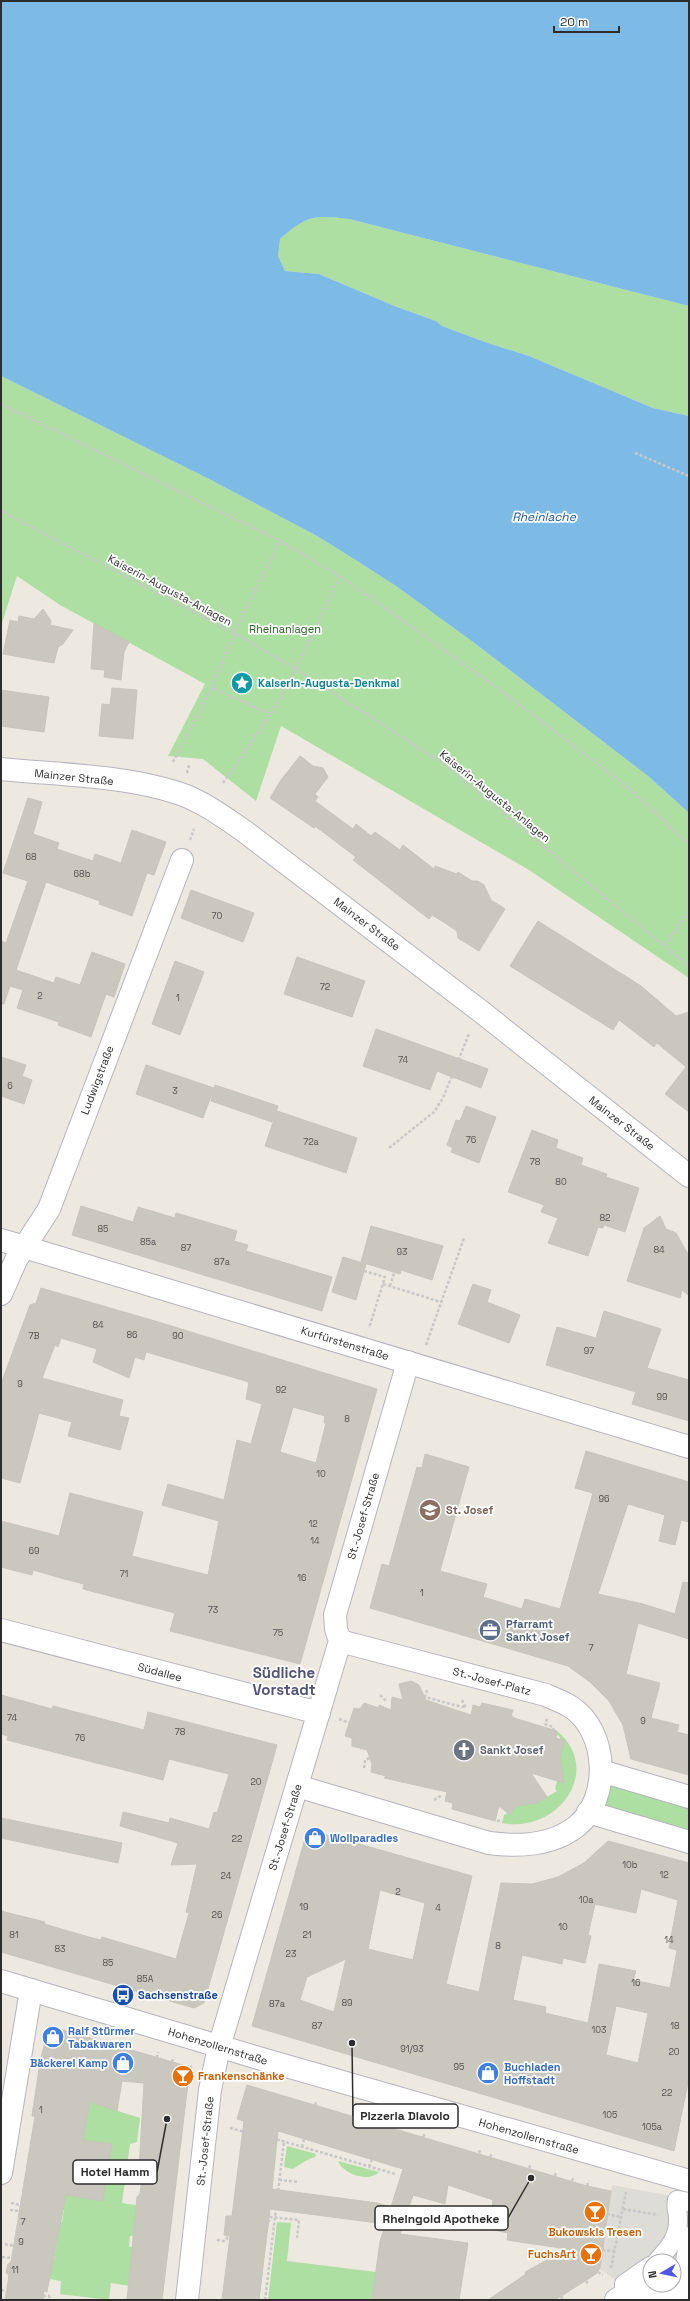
<svg xmlns="http://www.w3.org/2000/svg" width="690" height="2301" viewBox="0 0 690 2301" font-family="'Space Grotesk',sans-serif">
<style>
.green{fill:#aedfa2}
.plaza{fill:#dddcd7}
.water{fill:#7dbbe6}
.building{fill:#c9c7be;stroke:#c8c5ba;fill-rule:evenodd}
.lines{fill:none;stroke-linecap:round;stroke-linejoin:round}
.pedestrian-casing{stroke:#b4b4bf;stroke-width:20}
.minor-casing{stroke:#b4b4bf;stroke-width:24}
.tertiary-casing{stroke:#b4b4bf;stroke-width:24}
.path{stroke:#c8c8c8;stroke-width:2.5;stroke-dasharray:3 2;stroke-linecap:butt}
.pedestrian{stroke:#fff;stroke-width:18}
.minor{stroke:#fff;stroke-width:22}
.tertiary{stroke:#fff;stroke-width:22}
.labels{text-anchor:middle;stroke-width:3.5;stroke-linejoin:round;paint-order:stroke}
.number-label{font-size:9px;fill:#545451}
.street-label{font-size:11px;fill:#2d2d2d;stroke:#fff}
.park-label{font-size:11px;fill:#266521;stroke:#fff}
.culture-label{font-size:11px;font-weight:bold;fill:#0d838f;stroke:#fff;text-anchor:start}
.education-label{font-size:11px;font-weight:bold;fill:#785e54;stroke:#fff;text-anchor:start}
.service-label{font-size:11px;font-weight:bold;fill:#4e5e75;stroke:#fff;text-anchor:start}
.worship-label{font-size:11px;font-weight:bold;fill:#5b616d;stroke:#fff;text-anchor:start}
.shop-label{font-size:11px;font-weight:bold;fill:#366cbe;stroke:#fff;text-anchor:start}
.transit-label{font-size:11px;font-weight:bold;fill:#164399;stroke:#fff;text-anchor:start}
.food-label{font-size:11px;font-weight:bold;fill:#c56008;stroke:#fff;text-anchor:start}
.water-label{font-size:12px;font-style:italic;fill:#195994;stroke:#fff}
.district-label{font-size:15px;font-weight:bold;fill:#50527a;stroke:#fff}
.leader{fill:none;stroke:#2d2d2d;stroke-width:1.5}
.callout-dot{fill:#2d2d2d;stroke:#fff;stroke-width:1.5}
.callout{fill:#fff;stroke:#2d2d2d;stroke-width:1.5}
.callout-label{font-size:12px;text-anchor:middle;font-weight:bold;fill:#2d2d2d}
</style>
<rect width="100%" height="100%" fill="#ede9e0"/>
<g class="green">
<path d="M322,216l27,3 340,87v110l-36,-8 -124,-52 -44,-14 -43,-16 -6,-5 -39,-14 -78,-33 -34,-3 -7,-15 2,-17 19,-17z"/>
<path d="M1,376l206,102 110,58 37,23 42,27 77,56 175,134 41,37v165l-160,-108 -248,-144 -25,75 -53,-42 -35,-3 37,-72 -145,-79 -43,-29 -16,50z"/>
<path d="M557,1731c47,39 1,103 -55,92l2,-8 4,-2 2,-6 25,-5 1,1 21,-12 -2,-2 2,-8h2l1,-44 -4,-3z"/>
<path d="M614,1785l75,22v24l-82,-23 -4,-7 3,-13z"/>
<path d="M90,2102l50,16 -3,24 -7,2 -8,59 19,3 -4,30h-7l-1,11h3l-3,39 -18,-3 -2,17 -49,-6 1,-13 -12,-2 -2,-20 7,1 4,-24 -3,-15 7,1 2,-13 -6,-2 7,-71 18,3z"/>
<path d="M287,2146l29,8 -1,3 -10,4 -12,8 -9,-2z"/>
<path d="M338,2161l41,11c-11,11 -36,2 -41,-11z"/>
<path d="M277,2222l14,1 -4,38 89,11 -4,28h-104z"/>
</g>
<path class="plaza" d="M612,2185l77,14v96l-13,-1 -8,-9h6v-24h-24l-26,25 -24,-17z"/>
<path class="water" d="M1,1h688v305l-340,-87c-35,-4 -42,-4 -69,20l-2,17 7,15 34,3 78,33 39,14 6,5 43,16 44,14 124,52 36,8v397l-41,-37 -175,-134 -77,-56 -42,-27 -37,-23 -110,-58 -206,-102z"/>
<g class="building">
<path d="M43,609l8,12 -1,4 23,5 -10,14 -5,3 -4,16 -51,-9 7,-34 8,2 1,-6 15,3z"/>
<path d="M94,623l35,19 -5,10 -3,28 -17,-3 1,-7 -14,-1z"/>
<path d="M112,688l25,2 -4,49 -34,-3 3,-32 8,1z"/>
<path d="M1,690l48,7 -5,35 -43,-6z"/>
<path d="M300,756l13,10 10,2 5,9 -13,17 3,3 -3,4 38,28 3,-5 15,12 4,-4 25,18 3,-5 31,24 1,-3 22,8 1,-2 14,9h6l6,4 7,15 14,9 -26,42 -21,-13 -1,-7 -12,-8 -13,-8 -3,4 -76,-59 3,-3 -41,-31 -1,2 -44,-30 11,-18z"/>
<path d="M28,798l14,4 -9,32 26,9 -2,6 36,12 2,-7 26,9 11,-33 34,12 -12,33 -7,-2 -15,43 -33,-12 1,-3 -54,-19 -30,88 38,13 2,-6 24,8 12,-33 33,12 -11,33 -8,-3 -15,43 -33,-12 1,-3 -42,-14 6,-18 -13,-4 -6,18h-3v-63l5,2 22,-62 -25,-8z"/>
<path d="M191,890l63,23 -11,29 -62,-24z"/>
<path d="M538,921l103,65 35,30 13,-4v100l-24,-18 21,-27 -29,-24 -3,4 -35,-27 -6,10 -103,-64z"/>
<path d="M297,957l68,24 -13,36 -68,-23z"/>
<path d="M175,961l29,11 -24,63 -28,-11z"/>
<path d="M376,1029l112,40 -7,19 -44,-17 -7,19 -67,-24z"/>
<path d="M1,1057l25,8 -4,11 10,4 -8,24 -23,-8z"/>
<path d="M146,1065l68,23 1,-3 63,21 -6,16 -61,-21 3,-13 -11,30 -67,-24z"/>
<path d="M466,1106l30,11 -17,46 -28,-11 2,-4 -6,-3 9,-25 4,1z"/>
<path d="M277,1111l80,27 -11,35 -81,-27z"/>
<path d="M532,1130l26,10 -2,8 27,10 -2,7 26,9 -1,3 33,11 -14,44 -21,-7 -1,3 -5,-1 -10,29 -40,-13 10,-25 -17,-6 3,-7 -36,-13z"/>
<path d="M81,1206l52,16 5,-15 37,11 1,-5 61,18 -3,10 14,4 -2,6 86,26 -10,34 -250,-76z"/>
<path d="M660,1216l6,13 10,4 13,23v40l-7,-6 -2,8 -53,-17 17,-53z"/>
<path d="M371,1226l72,20 -11,34 -31,-10 -1,4 -39,-12z"/>
<path d="M343,1257l23,7 -10,36 -24,-8z"/>
<path d="M473,1284l18,6 -4,12 33,13 -11,28 -51,-19z"/>
<path d="M41,1288l114,33 222,68 -77,275 -130,-33 5,-18 -92,-24 1,-5 -23,-6 -28,-8 -1,5 -31,-8v-46l58,15 11,-43 73,19 -11,44 76,19 11,-54 -57,-16 6,-21 56,16 13,-60 14,4 11,-40 -16,-5 3,-17 -103,-30 -2,8 -9,-3 -6,21 -36,-16 4,-13 -36,-11 -3,9 -3,-2 -13,33 81,22 -4,16 10,2 -9,32 -52,-14 4,-14 -33,-9 -19,70 -19,-5v-94l29,-79 6,-2zM293,1407l32,9 -1,7h2l-10,40 -36,-11z"/>
<path d="M604,1311l57,18 -14,39 42,12v41l-57,-17 4,-12 -90,-27 11,-38 39,11z"/>
<path d="M586,1451l103,31v40l-8,-2 -6,25 -16,-4 6,-26 -37,-11 -30,90 45,10 32,10 8,-32 6,1v56l-51,-16 -12,51 34,9 -9,35 28,7 -2,7 12,3v40l-58,-16 -8,-34 -14,-24 -19,-19 -22,-16 -198,-58 12,-44 7,2 28,-99 5,1 3,-14 44,13 -29,104 47,13 -4,13 39,12 3,-10 35,10 33,-116 -18,-5z"/>
<path d="M411,1681l8,4 7,15 45,15 2,-10 7,2 2,-4 31,7 -2,6 6,3 40,12 -1,7 9,3 -5,14 4,28 -33,-10 16,24 -9,6 -22,3 -6,9 -11,-9 -4,15 -43,-12 1,-6 -8,-2 2,-9 -63,-14 2,-2 -15,-4 1,-8 -5,-14 -15,-4v-8l-7,-2 9,-28 6,1 4,-6 15,5v-3l12,5 1,-13 11,3 -4,-16z"/>
<path d="M1,1695l51,14 1,-3 91,24 4,-18 129,33 -73,258 -10,5 -193,-56v-41l44,11 -1,2 45,13 12,3 1,-3 74,22 13,-46 -3,-1 11,-48 -26,1 7,-22 -58,-17 3,-14 46,11 1,-5 39,11 5,-17 3,1 12,-39 -60,-15 -6,21 -156,-40 1,-4 -7,-2z"/>
<path d="M1,1818l121,25 -4,20 -117,-25z"/>
<path d="M313,1831l159,45 -26,108 33,8 22,-109 31,1 26,-7 26,-14 24,-22 81,22v215l-15,73 -422,-125 54,-191zM641,1889l37,11 -9,48 8,2 -7,38 -37,-8 3,-9 -37,-7 -11,59 -43,-10 1,-6 -33,-7 9,-45 40,9 1,-6 22,5 6,-27 -3,-1 7,-31 41,9zM380,1890l45,13 -12,57 -45,-11zM346,1959l-12,53 -34,-12 7,-23zM616,2006l32,7 -10,50 -32,-8z"/>
<path d="M49,2026l134,39 6,10 -27,225h-35l10,-103 3,-3 3,-24h-4l5,-87 -22,-2 -5,30 -27,-9 -7,38 29,4 -9,57 -37,-6 -19,97 -3,-1 -1,9h-38l4,-25 -3,-2 2,-9 3,-2 24,-146h-3l8,-54z"/>
<path d="M247,2085l340,101 24,5 -11,77 -4,6 -41,26h-67l38,-26 -1,-2 42,-23 -60,-9 1,-7 -19,-4 4,-29 -45,-15 -3,19 -32,-9 -13,39 68,9 -9,57h-87l8,-59 6,-17 -116,-15 -11,91h-37l8,-64 -6,-1 2,-19h6l12,-95 -7,-2zM278,2131l125,38 -12,38 -14,-4 -105,-14z"/>
</g>
<g class="lines">
<g class="pedestrian-casing">
<g id="pedestrian">
<path d="M657,2261c12,-13 22,-24 21,-43 0,-7 -3,-10 -1,-18l12,2"/>
<path d="M650,2266l-26,18v2l12,-7 14,1"/>
<path d="M679,2300l10,-64"/>
</g>
</g>
<g class="minor-casing">
<g id="minor">
<path d="M1,1240l688,207"/>
<path d="M1,1294l15,-34 33,-51 133,-349"/>
<path d="M1,1630l318,83"/>
<path d="M601,1771l88,26"/>
<path d="M297,1786l192,57c30,4 63,3 88,-17 34,-28 31,-95 -6,-119 -7,-5 -17,-8 -25,-12l-206,-54"/>
<path d="M588,1812l101,30"/>
<path d="M1,2173l30,-183"/>
<path d="M187,2300l23,-210 9,-43 121,-406 -4,-12 -1,-14 73,-253"/>
<path d="M616,2300c15,-10 39,-17 52,0"/>
</g>
</g>
<g class="tertiary-casing">
<g id="tertiary">
<path d="M1,769c58,6 121,6 177,24 24,8 46,24 66,38l235,179 210,166"/>
<path d="M1,1981l254,76 434,124"/>
</g>
</g>
<g class="path">
<path d="M1,404l279,137 60,35 148,105 134,101 67,62"/>
<path d="M635,453l54,23"/>
<path d="M1,511l233,122 62,36 148,95 245,202"/>
<path d="M212,688l59,26"/>
<path d="M173,762l39,-74 22,-55 46,-92"/>
<path d="M187,773l2,-8"/>
<path d="M223,783l48,-69 25,-45 44,-93"/>
<path d="M190,840l4,-11"/>
<path d="M664,946l25,-34"/>
<path d="M389,1148l45,-36 9,-14 26,-64"/>
<path d="M364,1271l21,6 -16,51"/>
<path d="M383,1284l58,18"/>
<path d="M390,1286l4,-13"/>
<path d="M426,1345l38,-107"/>
<path d="M427,1690l-2,7 37,10 3,-1"/>
<path d="M380,1695l7,7"/>
<path d="M462,1700l4,9"/>
<path d="M339,1719l11,4"/>
<path d="M547,1719l-2,5 8,3 1,3"/>
<path d="M364,1768l1,-8 5,-2"/>
<path d="M434,1800l8,-5"/>
<path d="M497,1821l5,-1"/>
<path d="M78,2035l2,-5"/>
<path d="M95,2040l1,-5"/>
<path d="M114,2045l1,-5"/>
<path d="M122,2048l2,-5"/>
<path d="M157,2058l1,-6"/>
<path d="M172,2062l2,-5"/>
<path d="M186,2070l6,-4"/>
<path d="M315,2105l1,-3"/>
<path d="M230,2128l25,7"/>
<path d="M392,2128l2,-4"/>
<path d="M423,2137l2,-4"/>
<path d="M272,2138l123,36"/>
<path d="M302,2147l2,-8"/>
<path d="M479,2153l1,-3"/>
<path d="M490,2157l2,-4"/>
<path d="M369,2167l3,-8"/>
<path d="M529,2168l2,-4"/>
<path d="M555,2176l1,-4"/>
<path d="M279,2180l20,2"/>
<path d="M572,2181l2,-4"/>
<path d="M587,2186l2,-5"/>
<path d="M11,2203l9,2"/>
<path d="M623,2209l35,6"/>
<path d="M10,2210l9,1"/>
<path d="M607,2214l14,3"/>
<path d="M267,2227l3,-10 29,3 -2,18"/>
<path d="M217,2240l7,1 3,-2v-4"/>
<path d="M5,2244l9,2"/>
<path d="M602,2250l12,1"/>
<path d="M2,2257l10,1"/>
<path d="M611,2268l15,-76"/>
<path d="M598,2272l5,3"/>
<path d="M586,2281l2,3"/>
<path d="M1,2290l5,1"/>
<path d="M43,2296h6l2,4"/>
<path d="M561,2296l2,4"/>
<path d="M265,2300l19,-158"/>
</g>
<use href="#pedestrian" class="pedestrian"/>
<use href="#minor" class="minor"/>
<use href="#tertiary" class="tertiary"/>
</g>
<defs>
<g id="sight-disc" transform="scale(1.15)"><circle r="9.5" fill="#0f9aa8" stroke="#fff"/><path d="M0-6L1.8-2.2L6-1.7L2.9 1.2L3.7 5.4L0 3.3L-3.7 5.4L-2.9 1.2L-6-1.7L-1.8-2.2Z" fill="#fff"/></g>
<g id="school-disc" transform="scale(1.15)"><circle r="9.5" fill="#8d6e63" stroke="#fff"/><path d="M0-5L7-2L0 1L-7-2ZM-4 1L0 2.5L4 1V4Q0 6-4 4Z" fill="#fff"/></g>
<g id="office-disc" transform="scale(1.15)"><circle r="9.5" fill="#5c6f8a" stroke="#fff"/><path d="M-6-3h4V-5.5h4V-3h4V5H-6ZM-1-4.5V-3h2v-1.5ZM-6 0V1H6V0Z" fill="#fff"/></g>
<g id="church-disc" transform="scale(1.15)"><circle r="9.5" fill="#6b7280" stroke="#fff"/><path d="M-1.2-6h2.4v3.5h3.3v2.4h-3.3V6h-2.4V-.1h-3.3v-2.4h3.3Z" fill="#fff"/></g>
<g id="shop-disc" transform="scale(1.15)"><circle r="9.5" fill="#3f7fe0" stroke="#fff"/><path d="M-5-2.5h2.3a2.7 3.5 0 0 1 5.4 0H5L5.5 6h-11ZM-1.5-2.5h3a1.5 2.3 0 0 0-3 0Z" fill="#fff"/></g>
<g id="bus-disc" transform="scale(1.15)"><circle r="9.5" fill="#1a4fb4" stroke="#fff"/><path d="M-5-6H5V4H4V6H2V4H-2V6H-4V4H-5ZM-3.5-4V0h7V-4ZM-3.5 1.2v1.5H-2V1.2ZM2 1.2v1.5H3.5V1.2Z" fill="#fff"/></g>
<g id="bar-disc" transform="scale(1.15)"><circle r="9.5" fill="#e8710a" stroke="#fff"/><path d="M-6-5H6L.8 .8V4.5H3.5V6h-7V4.5H-.8V.8Z" fill="#fff"/></g>
</defs>
<g fill-rule="evenodd">
<use href="#sight-disc" x="242" y="683"/>
<use href="#school-disc" x="430" y="1510"/>
<use href="#office-disc" x="490" y="1630"/>
<use href="#church-disc" x="464" y="1750"/>
<use href="#shop-disc" x="315" y="1838"/>
<use href="#bus-disc" x="123" y="1995"/>
<use href="#shop-disc" x="53" y="2037"/>
<use href="#shop-disc" x="123" y="2063"/>
<use href="#shop-disc" x="488" y="2073"/>
<use href="#bar-disc" x="183" y="2076"/>
<use href="#bar-disc" x="595" y="2212"/>
<use href="#bar-disc" x="591" y="2254"/>
</g>
<g class="labels">
<g class="number-label">
<text x="31" y="860">68</text>
<text x="82" y="877">68b</text>
<text x="217" y="919">70</text>
<text x="325" y="990">72</text>
<text x="40" y="999">2</text>
<text x="178" y="1001">1</text>
<text x="403" y="1063">74</text>
<text x="10" y="1089">6</text>
<text x="175" y="1094">3</text>
<text x="471" y="1143">76</text>
<text x="311" y="1145">72a</text>
<text x="535" y="1165">78</text>
<text x="561" y="1185">80</text>
<text x="605" y="1221">82</text>
<text x="103" y="1232">85</text>
<text x="148" y="1245">85a</text>
<text x="186" y="1251">87</text>
<text x="659" y="1253">84</text>
<text x="402" y="1255">93</text>
<text x="222" y="1265">87a</text>
<text x="98" y="1328">84</text>
<text x="132" y="1338">86</text>
<text x="34" y="1339">7B</text>
<text x="178" y="1339">90</text>
<text x="589" y="1354">97</text>
<text x="20" y="1387">9</text>
<text x="281" y="1393">92</text>
<text x="662" y="1400">99</text>
<text x="347" y="1422">8</text>
<text x="321" y="1477">10</text>
<text x="604" y="1502">96</text>
<text x="313" y="1527">12</text>
<text x="315" y="1544">14</text>
<text x="34" y="1554">69</text>
<text x="124" y="1577">71</text>
<text x="302" y="1581">16</text>
<text x="422" y="1596">1</text>
<text x="213" y="1613">73</text>
<text x="278" y="1636">75</text>
<text x="591" y="1651">7</text>
<text x="12" y="1721">74</text>
<text x="643" y="1724">9</text>
<text x="180" y="1735">78</text>
<text x="80" y="1741">76</text>
<text x="256" y="1785">20</text>
<text x="237" y="1842">22</text>
<text x="630" y="1868">10b</text>
<text x="664" y="1878">12</text>
<text x="226" y="1879">24</text>
<text x="398" y="1895">2</text>
<text x="586" y="1903">10a</text>
<text x="304" y="1910">19</text>
<text x="438" y="1911">4</text>
<text x="217" y="1918">26</text>
<text x="563" y="1930">10</text>
<text x="14" y="1938">81</text>
<text x="307" y="1938">21</text>
<text x="669" y="1943">14</text>
<text x="498" y="1949">8</text>
<text x="60" y="1952">83</text>
<text x="291" y="1957">23</text>
<text x="108" y="1966">85</text>
<text x="145" y="1982">85A</text>
<text x="636" y="1986">16</text>
<text x="347" y="2006">89</text>
<text x="277" y="2007">87a</text>
<text x="317" y="2029">87</text>
<text x="675" y="2029">18</text>
<text x="599" y="2033">103</text>
<text x="412" y="2052">91/93</text>
<text x="674" y="2055">20</text>
<text x="459" y="2070">95</text>
<text x="667" y="2096">22</text>
<text x="41" y="2113">1</text>
<text x="610" y="2118">105</text>
<text x="652" y="2130">105a</text>
<text x="23" y="2225">7</text>
<text x="21" y="2245">9</text>
<text x="15" y="2273">11</text>
</g>
<g class="street-label">
<text transform="translate(170 590) rotate(28)" y="4">Kaiserin-Augusta-Anlagen</text>
<text transform="translate(74 777) rotate(6)" y="4">Mainzer Straße</text>
<text transform="translate(495 796) rotate(39)" y="4">Kaiserin-Augusta-Anlagen</text>
<text transform="translate(367 924) rotate(37)" y="4">Mainzer Straße</text>
<text transform="translate(97 1080) rotate(-69)" y="4">Ludwigstraße</text>
<text transform="translate(622 1123) rotate(38)" y="4">Mainzer Straße</text>
<text transform="translate(345 1343) rotate(17)" y="4">Kurfürstenstraße</text>
<text transform="translate(363 1516) rotate(-74)" y="4">St.-Josef-Straße</text>
<text transform="translate(160 1672) rotate(15)" y="4">Südallee</text>
<text transform="translate(492 1681) rotate(15)" y="4">St.-Josef-Platz</text>
<text transform="translate(285 1827) rotate(-73)" y="4">St.-Josef-Straße</text>
<text transform="translate(218 2046) rotate(17)" y="4">Hohenzollernstraße</text>
<text transform="translate(529 2136) rotate(16)" y="4">Hohenzollernstraße</text>
<text transform="translate(205 2141) rotate(-84)" y="4">St.-Josef-Straße</text>
</g>
<g class="park-label">
<text x="285" y="633">Rheinanlagen</text>
</g>
<g class="culture-label">
<text x="258" y="687">Kaiserin-Augusta-Denkmal</text>
</g>
<g class="education-label">
<text x="446" y="1514">St. Josef</text>
</g>
<g class="service-label">
<text x="506" y="1628">Pfarramt<tspan x="506" dy="13">Sankt Josef</tspan></text>
</g>
<g class="worship-label">
<text x="480" y="1754">Sankt Josef</text>
</g>
<g class="shop-label">
<text x="330" y="1842">Wollparadies</text>
<text x="68" y="2035">Ralf Stürmer<tspan x="68" dy="13">Tabakwaren</tspan></text>
<text x="108" y="2067" text-anchor="end">Bäckerei Kamp</text>
<text x="504" y="2071">Buchladen<tspan x="504" dy="13">Hoffstadt</tspan></text>
</g>
<g class="transit-label">
<text x="138" y="1999">Sachsenstraße</text>
</g>
<g class="food-label">
<text x="198" y="2080">Frankenschänke</text>
<text x="595" y="2236" text-anchor="middle">Bukowskis Tresen</text>
<text x="576" y="2258" text-anchor="end">FuchsArt</text>
</g>
<g class="water-label">
<text x="544" y="521">Rheinlache</text>
</g>
<g class="district-label">
<text x="284" y="1678">Südliche<tspan x="284" dy="17">Vorstadt</tspan></text>
</g>
</g>
<path class="leader" d="M352 2043L353 2116M167 2119L157 2172M531 2178L508 2218"/>
<g class="callout-dot">
<circle cx="352" cy="2043" r="4"/>
<circle cx="167" cy="2119" r="4"/>
<circle cx="531" cy="2178" r="4"/>
</g>
<g class="callout">
<rect x="353" y="2104" width="105" height="24" rx="4"/>
<rect x="73" y="2160" width="84" height="24" rx="4"/>
<rect x="375" y="2206" width="133" height="24" rx="4"/>
</g>
<g class="callout-label">
<text x="405" y="2120">Pizzeria Diavolo</text>
<text x="115" y="2176">Hotel Hamm</text>
<text x="441" y="2223">Rheingold Apotheke</text>
</g>
<rect width="690" height="2301" fill="none" stroke="#2d2d2d" stroke-width="4"/>
<g transform="translate(662 2273) rotate(261)"><circle r="19" fill="#ffffff" stroke="#ababab"/>
<path d="M0-3L7 15L0 10L-7 15Z" fill="#4e56ec"/>
<text y="-6" font-size="11" font-weight="bold" text-anchor="middle" fill="#2d2d2d">N</text>
</g>
<path d="M554 26v6h65v-6" fill="none" stroke="#2d2d2d" stroke-width="2"/>
<text x="560" y="26" font-size="12" fill="#2d2d2d" stroke="#ffffff" stroke-width="3" paint-order="stroke">20 m</text>
</svg>
